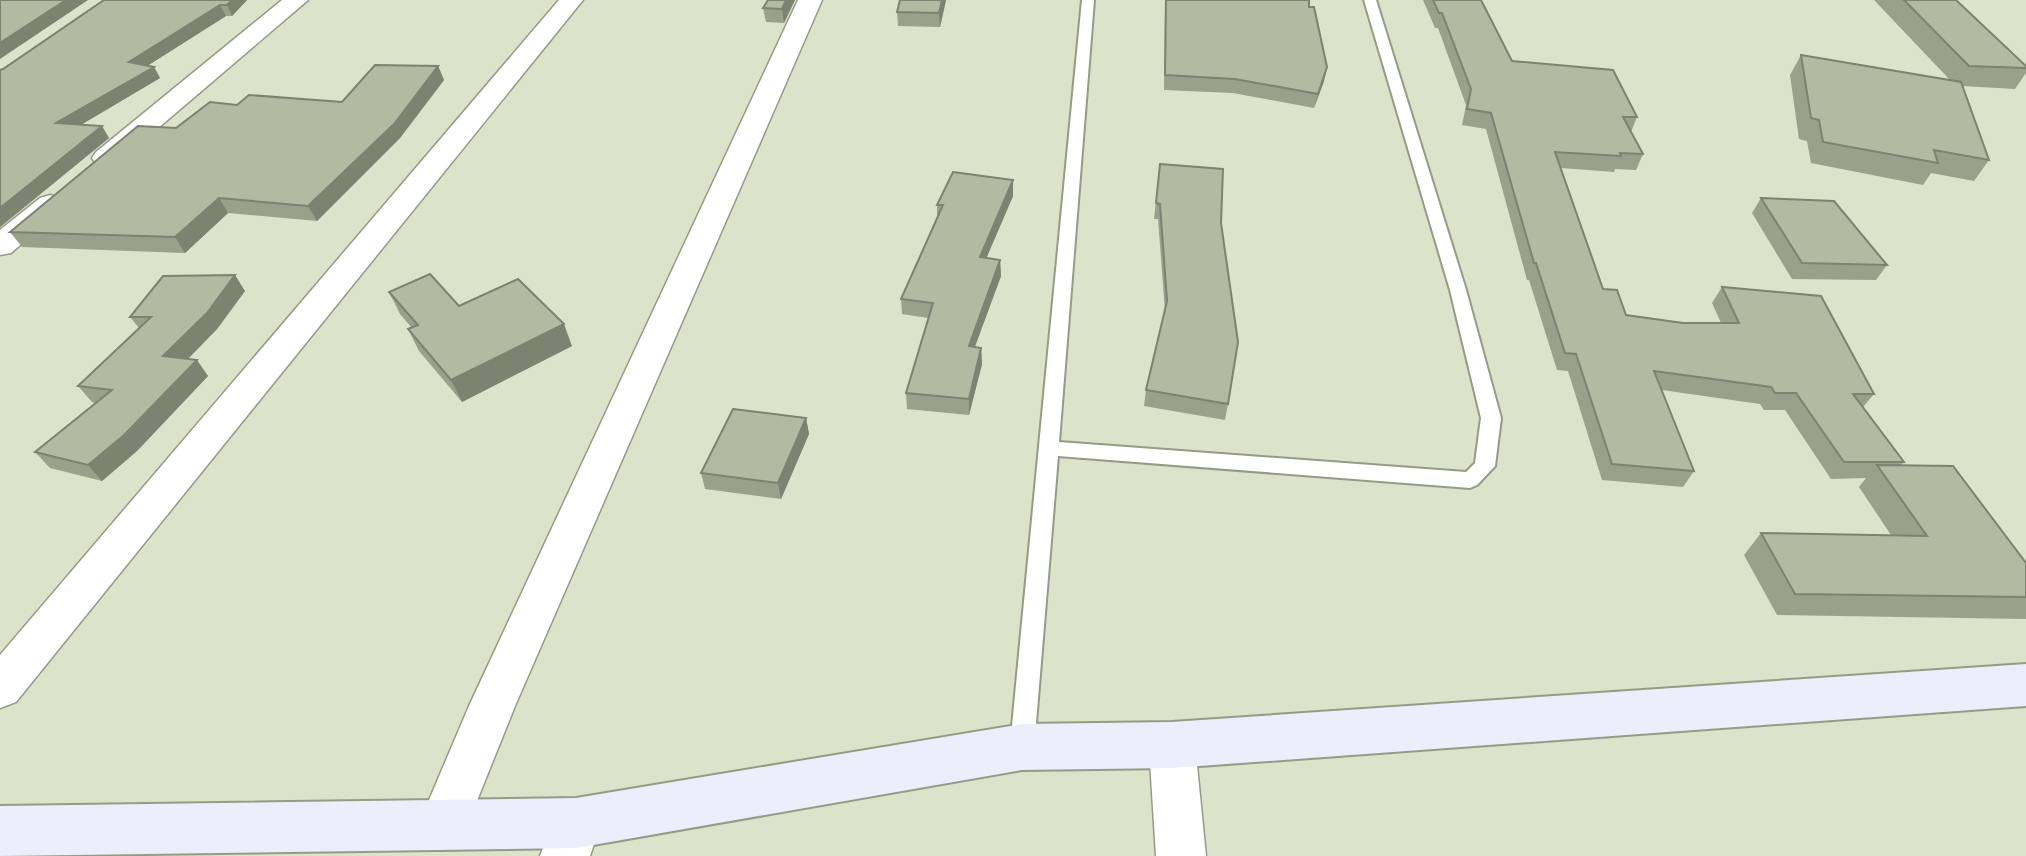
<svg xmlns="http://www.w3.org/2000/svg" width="2026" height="856" viewBox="0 0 2026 856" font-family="'Exo 2',sans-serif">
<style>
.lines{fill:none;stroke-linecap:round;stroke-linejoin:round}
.lane-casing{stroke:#959c84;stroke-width:4}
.street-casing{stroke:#959c84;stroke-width:3}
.secondary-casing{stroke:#959c84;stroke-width:4}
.lane{fill:#fff;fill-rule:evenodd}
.street{fill:#fff;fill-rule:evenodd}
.secondary{fill:#ededfb;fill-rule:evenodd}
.wall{fill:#9aa08a}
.shaded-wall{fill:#7d8271}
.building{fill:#b3baa1;stroke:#7d8271;stroke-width:2}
</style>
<rect width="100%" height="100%" fill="#dce3ca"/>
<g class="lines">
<g class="lane-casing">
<path id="lane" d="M1082,0h12l-35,442 407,30 9,-9 6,-45 -31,-128 -86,-290h12l90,290 35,128 -6,48 -18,19 -7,3 -412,-32 -24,291 -3,8 -9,3 -9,-3 -3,-8z"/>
</g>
<g class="street-casing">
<g id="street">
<path d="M282,0h26l-192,164 -10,2 -10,-2 -4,-6 4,-6z"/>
<path d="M559,0h24l-567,702 -16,6v-53z"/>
<path d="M798,0h24l-307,706 -55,137 -17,7 -17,-7 -8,-17 51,-120z"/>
<path d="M50,195l10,3 5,6 -5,6 -49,43 -11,2v-25l40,-32z"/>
<path d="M1172,723l17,7 6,15 11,111h-50l-7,-111 6,-15z"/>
<path d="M576,799l17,7 8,17 -11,33h-50l19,-50z"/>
</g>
</g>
<g class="secondary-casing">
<path id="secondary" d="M2026,664v42l-854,62 -150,2 -446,78 -576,8v-50l576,-8 446,-74 150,-2z"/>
</g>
<use href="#lane" class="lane"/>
<use href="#street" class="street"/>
<use href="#secondary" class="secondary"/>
</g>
<g class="wall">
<path d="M104,0h143l-15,16h-6l-79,50 7,1 6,11 -80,47 29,13 -109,89v-157l3,-1z"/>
<path d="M768,0h27l-11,23 -18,-1 -3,-14z"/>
<path d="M900,0h46l-6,27 -42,-1 -1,-14z"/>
<path d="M1165,0h144v7l15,74 -10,27 -81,-15 -69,-3z"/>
<path d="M1423,0h58l31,61 125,56 -6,15 12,22 -7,16 -21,-1 -1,3 -53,-4 42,121 23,26 57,8h38l-9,-20 10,-16 152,107 -11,13 41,55 -3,3 125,98v56l-249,-4 -33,-60 17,-22 130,2 -32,-48 7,-9 -35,1 -46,-69h-21l-4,-6 -98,-14 32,81 -11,16 -81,-7 -34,-109 -11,-1 -28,-90h-2l-41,-151 -24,-4 4,-20 -28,-77h-3z"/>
<path d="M1874,0h82l70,66v7l-11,16 -52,-3 26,74 -15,21 -43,-8 -8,12 -112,-22 -4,-22 -8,-2 -9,-64 11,-20 149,25z"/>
<path d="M438,66l6,14 -44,58 -83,83 -89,-8 -43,40 -163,-6 -12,-15 166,-104 61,-23 105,-3z"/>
<path d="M1160,164l61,59 7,181 -3,16 -81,-14 2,-16 19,-79 -7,-92h-4z"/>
<path d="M1013,196l-27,62 14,2 1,16 -26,71 6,1 1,16 -13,51 -62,-6 -1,-16 22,-75 -26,-4 -1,-15 36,-82v-12z"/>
<path d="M1761,198l126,67 -11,15 -84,-1 -40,-66z"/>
<path d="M245,291l-28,38 -29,30 20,17 -71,75 -35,30 -52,-13 -15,-16 60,-49 -3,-1 -14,-16 61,-58 -9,-11z"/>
<path d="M389,292l70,14 113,40 -110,56 -43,-51 -11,-22 4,-1 -12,-14z"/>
<path d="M806,418l3,16 -28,65 -76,-10 -4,-16z"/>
</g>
<g class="shaded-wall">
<path d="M66,0h22l-88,59v-16z"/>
<path d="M232,0h15l-15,16 -5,-11z"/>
<path d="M786,0h9l-11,23 -2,-14z"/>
<path d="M942,0h4l-6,27 -1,-14z"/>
<path d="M220,5l6,11 -90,57 -7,-11z"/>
<path d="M438,66l6,14 -44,58 -83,83 -9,-15z"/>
<path d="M154,67l6,11 -96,57 -8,-12z"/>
<path d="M1327,67l-3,14 -10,27 4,-14z"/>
<path d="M102,126l7,12 -109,89v-19z"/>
<path d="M1013,180v16l-33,77v-16z"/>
<path d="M219,198l9,15 -43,40 -10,-16z"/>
<path d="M1000,260l1,16 -32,86v-16z"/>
<path d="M235,275l10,16 -28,38 -42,43 -12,-16z"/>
<path d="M564,324l8,22 -110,56 -11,-22z"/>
<path d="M981,348l1,16 -13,51v-16z"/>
<path d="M197,360l11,16 -71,75 -35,30 -14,-16z"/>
<path d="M806,418l3,16 -28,65 -3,-16z"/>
</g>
<g class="building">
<path d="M0,0h66l-66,43z"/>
<path d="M104,0h128l-5,5h-7l-91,57 25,5 -98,56 46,3 -102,82v-138l3,-1z"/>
<path d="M768,0h18l-4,9 -19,-1z"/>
<path d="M900,0h42l-3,13 -42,-1z"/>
<path d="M1166,0h143v7h5l13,60 -9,27 -83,-15 -70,-4z"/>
<path d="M1433,0h48l31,61 101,9 24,47h-14l20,37 -23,-1 1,3 -66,-4 48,137 14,1 9,25 57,8h56l-17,-36 99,9 53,98h-21l51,68h-60l-48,-69h-21l-4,-6 -117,-16 40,100 -82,-7 -36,-110 -11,-1 -29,-90h-2l-43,-150 -24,-4 4,-20 -29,-76h-3z"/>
<path d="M1904,0h52l70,66v2l-57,-2z"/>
<path d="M1801,55l160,27 28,78 -55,-10 4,13 -115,-21 -4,-22 -8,-2z"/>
<path d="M375,65l63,1 -44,58 -86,82 -89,-8 -44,39 -165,-5 128,-106 38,2 34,-26 27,3 12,-10 93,7z"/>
<path d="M1160,164l63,5 -2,54 17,119 -10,62 -82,-14 21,-89 -7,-97 -4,-1z"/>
<path d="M953,172l60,8 -33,77 20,3 -31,86 12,2 -12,51 -63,-6 27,-90 -32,-4 42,-94h-6z"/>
<path d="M1761,198l73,3 53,64 -85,-2z"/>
<path d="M430,274l29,32 59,-27 46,45 -113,56 -43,-51 10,-4 -29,-33z"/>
<path d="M235,275l-28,38 -44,43 34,4 -73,75 -36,30 -53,-13 77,-62 -34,-4 73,-69h-21l33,-41z"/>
<path d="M733,409l73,9 -28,65 -77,-10z"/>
<path d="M1877,465l76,1 73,97v34l-231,-3 -34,-61 166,3z"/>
</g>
</svg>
